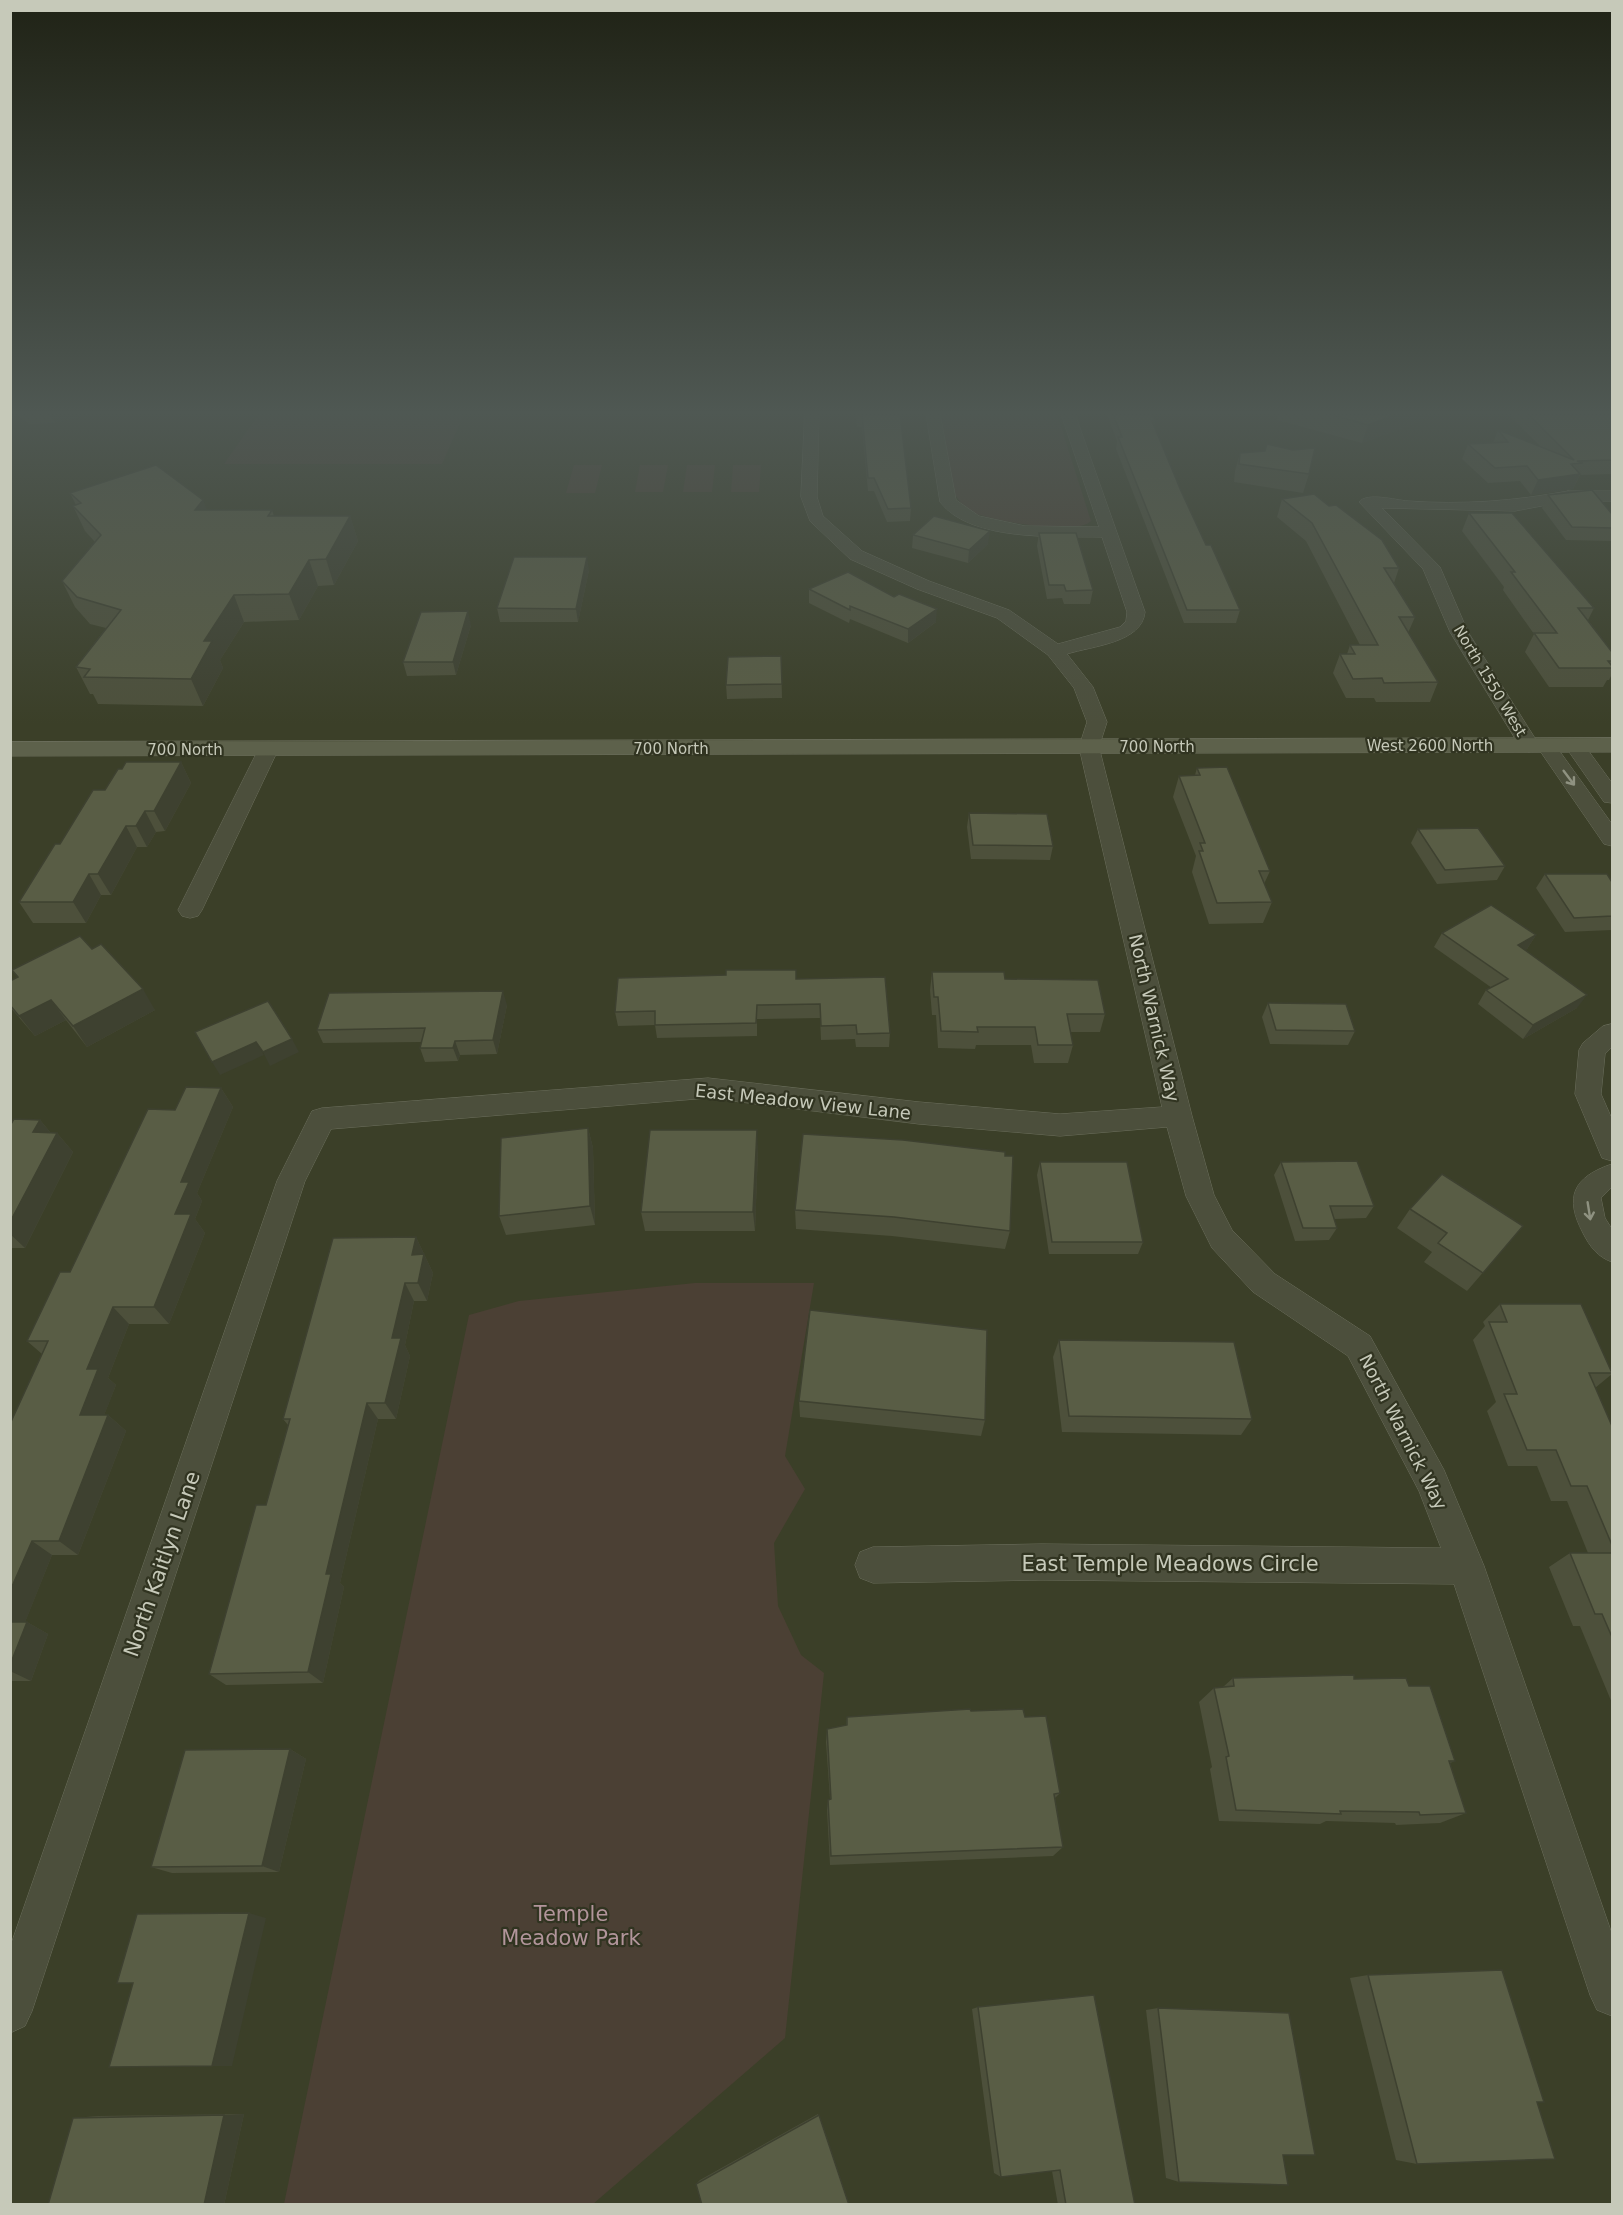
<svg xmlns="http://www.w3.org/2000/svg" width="1623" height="2215" viewBox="0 0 1623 2215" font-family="'DejaVu Sans',sans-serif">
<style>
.green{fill:#4b4034}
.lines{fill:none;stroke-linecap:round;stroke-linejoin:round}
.street-casing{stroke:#6c6f5d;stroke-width:1}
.secondary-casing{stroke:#6c6f5d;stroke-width:1}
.street{fill:#4c4f3c;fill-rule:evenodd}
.secondary{fill:#5d614b;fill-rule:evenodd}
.wall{fill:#4d503b}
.shaded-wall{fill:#3e4130}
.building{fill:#595d45;stroke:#3e4130;stroke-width:1.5}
.oneway{stroke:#8f9281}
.labels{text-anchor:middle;stroke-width:4.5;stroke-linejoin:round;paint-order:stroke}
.far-street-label{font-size:15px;fill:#c6c9b9;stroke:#313421}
.street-label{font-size:18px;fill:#c6c9b9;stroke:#313421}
.near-street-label{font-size:21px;fill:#c6c9b9;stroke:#313421}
.near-park-label{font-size:21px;fill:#b2959b;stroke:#313421}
</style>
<rect width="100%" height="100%" fill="#3b3f28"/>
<g class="green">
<path d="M259,414h205l-22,50h-218z"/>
<path d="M941,414h116l34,107c-13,15 -103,0 -121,-10 -8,-6 -13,-12 -17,-21z"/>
<path d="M574,465h28l-7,28h-29z"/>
<path d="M640,465h28l-5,27h-28z"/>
<path d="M687,465h28l-3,27h-29z"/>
<path d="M733,465h28l-2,27h-28z"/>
<path d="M695,1283h119l-29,173 20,33 -31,54 4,63 23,49 23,18 -39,365 -192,166h-309l185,-889 50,-14z"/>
</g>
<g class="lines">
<g class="street-casing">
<g id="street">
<path d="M805,414h14l-2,83 6,19 39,35 67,30 80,29 49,34 62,-17 6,-6 1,-9 -25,-75c-46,-1 -131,5 -162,-35l-14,-88h14l16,86 23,16 46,10 74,1 -38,-113h14l70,198c-3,31 -53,34 -78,42l26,33 14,35 -8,25 93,369 22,79 18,35 43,44 95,62 74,134 40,96 128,368v82l-15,-6 -7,-15 -136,-411 -412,-4 -169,3 -13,-5 -5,-13 5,-13 13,-5 169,-3 399,4 -22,-57 -71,-135 -95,-64 -41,-44 -26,-52 -19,-69 -107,9 -141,-12 -211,-26 -377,31 -26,52 -273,830 -7,15 -15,7v-86l267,-766 35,-70 10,-3 386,-30 211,24 141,12 102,-7 -83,-360 8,-25 -13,-34 -26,-33 -51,-37 -80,-29 -67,-30 -40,-38 -9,-24z"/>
<path d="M1568,491h44v10h-44l-53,10 -133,-3 58,59 28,65 70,111 8,-3 7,2 59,82v22l-8,-2 -66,-96 -9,4 -7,-2 -72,-118 -27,-63 -64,-67c8,-10 36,-2 49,-1 54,4 107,0 160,-10z"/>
<path d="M1575,740l7,2 30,41v20l-8,-1 -39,-56 3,-4z"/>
<path d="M268,744l7,2 3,4 -76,160 -4,6 -8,2 -8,-2 -4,-6 80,-160 3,-4z"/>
<path d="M1612,1024v23l-7,7 -4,40 11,25v42l-10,-3 -27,-64 4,-44 4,-7 20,-17z"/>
<path d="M1612,1164v23l-11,11 4,20 7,11v33c-14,-5 -22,-15 -29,-29 -19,-36 -10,-56 29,-69z"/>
</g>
</g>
<g class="secondary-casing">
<path id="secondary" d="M1612,738v14l-1602,4v-14z"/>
</g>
<use href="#street" class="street"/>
<use href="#secondary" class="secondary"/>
</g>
<g class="wall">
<path d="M17,414h72l-34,9 -26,1z"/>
<path d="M856,414h44l11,94 -1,13 -23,1 -13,-31h-6l-6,-64h-5z"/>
<path d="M1107,414h45l3,7 -1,4 27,66 25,54 34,65 -4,13h-52l-68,-174 1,-8z"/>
<path d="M1278,414h151l-2,5 -65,24 -85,-23z"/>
<path d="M1508,414h104v60l-32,1 -7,14 -42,6 -11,-14 -32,2 -26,-24 6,-15 25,-1 5,-13 42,16z"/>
<path d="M1240,453l69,21 -6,19 -69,-11 1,-11z"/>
<path d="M70,493l137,17h65l2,6h76l8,25 -24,44 -16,1 -19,34 -55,2 -24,38 3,8 -20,38 -105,-2 -5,-10h-3l-14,-27 30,-39 -16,-4 -15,-17 -13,-26 33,-39 -10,-11 -12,-25 3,-1z"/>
<path d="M1548,495l64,19v27l-46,-1 -24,-32z"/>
<path d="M1282,499l117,69 -5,15 21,34 -7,16 30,49 -8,20h-54l-2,-4h-28l-13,-25 7,-19h7l3,-9h10l-54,-104 -29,-24z"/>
<path d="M1469,513l125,95 -6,12 24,32v22l-3,6h-2l-4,7h-54l-24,-35 9,-18 -31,-44 1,-3 -42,-56z"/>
<path d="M1039,533l54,57 -3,14h-26l-2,-6 -15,1 -10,-53z"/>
<path d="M913,535l75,9 -20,19 -56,-15z"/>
<path d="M589,570l-11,52h-78l-3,-14z"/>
<path d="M809,589l127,33 -28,21 -58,-24 -1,4 -40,-20z"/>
<path d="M471,625l-15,50 -49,1 -4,-14z"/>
<path d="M781,656l1,42 -55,1 -1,-14z"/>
<path d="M181,762l10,21 -26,48 -9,1 -9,15h-10l-26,48h-10l-15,28h-53l-14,-21 41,-58 62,-75z"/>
<path d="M1197,768l73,103 -6,13 8,18 -9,21 -54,1 -17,-52 4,-16 -23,-59 6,-21 16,-1z"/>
<path d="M969,813l84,33 -3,14 -79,-1 -4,-32z"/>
<path d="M1418,829l87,37 -8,14 -60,4 -26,-41z"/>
<path d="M1545,874l67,8v48l-47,2 -29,-44z"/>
<path d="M1442,933l94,2 -9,14 -3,1 53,58 -54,31 -45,-35 8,-14 6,-2 -58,-41z"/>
<path d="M92,949l63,61 -68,37 -21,-27 -31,16 -25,-29v-26l7,-4 -5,-7z"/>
<path d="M932,972l73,7 100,35 -5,18h-30l3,13 -5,18h-34l-3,-18h-55l-1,4 -37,-1 -2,-33h-4l-2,-25z"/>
<path d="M796,979l94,54 -1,14h-33l-1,-8 -34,1 -1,-22 -63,1v17l-100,2 -2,-13 -37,1 -3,-14z"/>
<path d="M1268,1003l87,28 -7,14 -78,-1 -8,-27z"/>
<path d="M507,1005l-10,49 -37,1 -2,6 -33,1 -5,-14 2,-6 -99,1 -6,-13z"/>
<path d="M221,1088l12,19 -36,86 5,8 -7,18 10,14 -36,91h-40l-21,54 8,7 -12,30h4l18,16 -48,124h-26l-27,67h2l21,12 -17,47h-21v-257l32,-70 -15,-13 43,-69 105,-162z"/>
<path d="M40,1120l10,12 7,1 16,19 -48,96h-15v-122z"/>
<path d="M588,1128l5,20 2,77 -89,10 -7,-19z"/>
<path d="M758,1150l-3,81h-110l-4,-19z"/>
<path d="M1005,1156l5,75 -5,18 -113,-13 -96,-7 -1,-19z"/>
<path d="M1040,1162l103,80 -5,12h-89l-12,-79z"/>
<path d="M1281,1162l93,44 -8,12 -32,1 3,9 -8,12 -34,1 -21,-66z"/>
<path d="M1410,1209l113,17 -56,65 -43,-29 8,-10 -35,-24z"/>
<path d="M416,1237l17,36 -6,28h-13l-9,44 5,11 -14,63h-18l-38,164 4,4 -21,96 -97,2 -17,-11 57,-169 22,-80 -5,-6z"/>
<path d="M1500,1304l112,70 -17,14 17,38v277l-32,-77h-7l-24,-59 21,-14h18l-21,-52h-16l-14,-35h-29l-21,-55 9,-9 -23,-62 12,-14 -2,-4z"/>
<path d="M1059,1340l193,79 -11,16 -179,-3 -9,-75z"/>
<path d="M799,1401l186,19 -4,16 -181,-19z"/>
<path d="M1233,1678l121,1 55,7 46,75 -5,2 16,50 -26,10 -44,2 -1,-2 -69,-2 -6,3 -101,-3 -9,-52 2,-2 -13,-65 15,-14 9,-1z"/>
<path d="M971,1711l54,6 35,76 -5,5 8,49 -10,9 -223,9 -3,-55 1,-10 2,-1 -4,-57 1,-13 19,-4 1,-8z"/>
<path d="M290,1749l16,10 -27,113 -107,1 -21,-6z"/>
<path d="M1368,1975l169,127 -120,62 -21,-4 -46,-182z"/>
<path d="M978,2007l157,198h-77l-6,-34 -51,6 -7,-4 -22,-164z"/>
<path d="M1158,2008l125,147 -104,27 -13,-4 -20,-168z"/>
<path d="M244,2114l-20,91h-176l25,-87 25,-2z"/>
<path d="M818,2114l31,91 -153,-21 4,-4z"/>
</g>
<g class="shaded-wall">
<path d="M51,414h38l-34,9z"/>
<path d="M1397,414h32l-2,5 -65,24 6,-18z"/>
<path d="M1580,474l-7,15 -42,6 7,-15z"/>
<path d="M203,500l10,25 -18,-15z"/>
<path d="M350,516l8,25 -24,44 -8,-26z"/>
<path d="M990,531l-2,13 -20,19 1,-13z"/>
<path d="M587,557l2,13 -11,52 -2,-13z"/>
<path d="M309,560l9,26 -19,34 -10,-26z"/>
<path d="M234,595l10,27 -24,38 3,8 -20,38 -12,-27 13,-38z"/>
<path d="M937,609l-1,13 -28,21v-14z"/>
<path d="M468,611l3,14 -15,50 -3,-13z"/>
<path d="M181,762l10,21 -26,48 -11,-20z"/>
<path d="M145,811l11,21 -9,15 -11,-21z"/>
<path d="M126,826l11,21 -26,48 -13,-21z"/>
<path d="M89,874l12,21 -15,28 -13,-21z"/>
<path d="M1536,935l-9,14 -18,10 9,-14z"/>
<path d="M143,989l12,21 -68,37 -14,-21z"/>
<path d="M503,991l4,14 -10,49 -4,-14z"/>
<path d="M1587,995l-10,13 -54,31 10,-14z"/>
<path d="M51,1000l15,20 -31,16 -16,-20z"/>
<path d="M292,1039l7,13 -29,14 -7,-14z"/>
<path d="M455,1041l5,14 -2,6 -5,-13z"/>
<path d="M256,1042l8,13 -44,20 -8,-13z"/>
<path d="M221,1088l12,19 -36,86 5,8 -7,18 10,14 -36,91 -15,-17 21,-93 6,-32z"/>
<path d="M40,1120l15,18 2,-5 16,19 -48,96 -15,-14v-12l23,-90z"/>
<path d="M588,1128l5,20 2,77 -5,-19z"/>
<path d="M757,1130l1,20 -3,81 -2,-19z"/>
<path d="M416,1237l17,36 -6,28 -9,-18 -6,-28z"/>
<path d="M405,1283l9,18 -9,44 5,11 -14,63 -11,-16 7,-65z"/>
<path d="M113,1307l16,17 -21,54 8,7 -18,46 -18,-16 7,-46z"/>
<path d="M367,1403l11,16 -38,164 4,4 -21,96 -15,-11 18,-98z"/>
<path d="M108,1415l18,16 -48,124 -19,-14z"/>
<path d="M32,1541l20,14 -32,80 -10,-5v-39z"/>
<path d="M27,1622l21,12 -17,47 -21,-10v-6z"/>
<path d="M290,1749l16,10 -27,113 -17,-6z"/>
<path d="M249,1913l17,5 -34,148h-20z"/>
<path d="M244,2114l-20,91h-20l20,-90z"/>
</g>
<g class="building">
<path d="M857,414h43l11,94 -23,1 -14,-31h-6l-6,-63h-4z"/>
<path d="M1113,414h39l3,7h-3l29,70 25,54h5l29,65h-53l-69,-173h4z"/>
<path d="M1329,414h68l-29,11z"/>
<path d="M1528,414h84v46l-35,1 6,2 -12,1 9,10 -42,6 -11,-14 -32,2 -27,-24 40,-2 -10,-12 76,30z"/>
<path d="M1267,444l26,6 22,-2 -6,26 -70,-10 1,-11 25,-2z"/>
<path d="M156,465l47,35 -8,10h77l-4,6h82l-24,43 -17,1 -20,34 -55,1 -30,46h8l-21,38 -107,-2 6,-8 -14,-2 45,-57 -44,-13 -15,-16 39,-46 -28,-29 8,-3 -11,-10z"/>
<path d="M1592,490l20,24v14l-40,-1 -24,-32z"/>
<path d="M1314,494l15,12 7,-1 46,35 17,28h-15l31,49h-16l39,65 -54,1 -2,-5 -29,1 -13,-25h15l-5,-9h28l-66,-122 -30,-24z"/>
<path d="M1469,513h43l82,95h-16l34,44v9h-4l4,5v2h-53l-25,-35h23l-46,-61h4z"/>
<path d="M934,516l56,15 -21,19 -56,-15z"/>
<path d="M1039,533h37l17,57 -27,1 -2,-6h-15z"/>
<path d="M514,557h73l-11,52 -79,-1z"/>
<path d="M848,572l46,25 5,-3 38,15 -29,20 -58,-23v4l-41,-21z"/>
<path d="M468,611l-15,51h-50l18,-50z"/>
<path d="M781,656l1,28 -56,1 2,-28z"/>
<path d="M126,762h55l-27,49h-9l-9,15h-10l-28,48h-9l-16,28h-54l36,-58h5l33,-54h12l13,-21h4z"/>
<path d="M1227,767l43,104h-11l13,31 -55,1 -18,-52h4l-3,-8h5l-26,-67 21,-1 -3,-7z"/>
<path d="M969,813l78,1 6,32 -80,-1z"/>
<path d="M1478,828l27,38 -60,4 -27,-41z"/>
<path d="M1545,874h62l5,8v34l-38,2z"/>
<path d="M1491,905l45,30 -18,10 69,50 -54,30 -47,-35 22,-11 -66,-46z"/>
<path d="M80,936l12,13 9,-5 42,45 -70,37 -22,-26 -32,16 -9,-11v-24l8,-4 -6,-7z"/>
<path d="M726,970h70v9l89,-2 5,56 -33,1 -1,-9 -35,1 -1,-22 -63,1 -1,18 -101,2v-14l-40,1 3,-34 108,-3z"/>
<path d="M932,972h72l1,7 93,1 7,34h-38l6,31h-35l-3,-18h-58l1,5 -37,-1 -3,-34h-4z"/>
<path d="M503,991l-10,49 -38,1 -2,7h-33l5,-20 -108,2 12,-37z"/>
<path d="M268,1001l24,38 -29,13 -7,-10 -44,20 -17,-30z"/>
<path d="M1268,1003l78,1 9,27 -79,-1z"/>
<path d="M186,1087l35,1 -40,94h8l-14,32h16l-37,93h-41l-26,62h11l-18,46h28l-49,126h-27l-22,50v-167l38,-83h-21l33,-69h10l78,-163 27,1z"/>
<path d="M14,1119l26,1 -7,12 24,1 -47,89v-96z"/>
<path d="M588,1128l2,78 -91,10 2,-78z"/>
<path d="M650,1130h107l-4,82h-112z"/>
<path d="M803,1134l100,6 102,12v4h8l-3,75 -116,-14 -99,-7z"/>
<path d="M1357,1161l17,45h-44l7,22h-34l-22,-66z"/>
<path d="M1040,1162h87l16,80h-91z"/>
<path d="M1442,1174l81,52 -40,47 -45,-30 9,-10 -37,-24z"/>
<path d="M416,1237l-4,18 12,-1 -6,29h-13l-13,55h9l-16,65h-18l-41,171h5l-23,98 -99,2 47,-169h10l24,-86h-7l50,-181z"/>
<path d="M1500,1304h81l31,69h-23l23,53v119l-25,-59h-16l-15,-36h-29l-23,-56h13l-28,-72h18z"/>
<path d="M810,1310l177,20 -2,90 -186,-19z"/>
<path d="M1059,1340l175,2 18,77 -183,-3z"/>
<path d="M1570,1553h42v84l-10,-23h-7z"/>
<path d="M10,1622h17l-17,43z"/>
<path d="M1354,1675v4l52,-1 3,8h21l25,75h-6l17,52 -46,2 -1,-3 -79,-1 1,3 -105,-4 -10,-53 3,-1 -15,-68 20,-2 -1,-8z"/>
<path d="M970,1709l1,2 52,-2 2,8 21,-1 14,77 -6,1 9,53 -232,9 -3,-56 3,-1 -4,-70 20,-4v-8z"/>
<path d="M290,1749l-28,117 -111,1 34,-117z"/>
<path d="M249,1913l-37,153 -103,1 24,-84h-16l20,-69z"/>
<path d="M1502,1970l42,132h-7l18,57 -138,5 -49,-189z"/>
<path d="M1094,1995l41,210h-69l-6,-35 -59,7 -23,-170z"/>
<path d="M1158,2008l131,5 26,142h-32l5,30 -109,-3z"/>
<path d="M224,2115l-20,90h-156l25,-87z"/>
<path d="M819,2115l30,90h-147l-6,-21z"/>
</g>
<defs><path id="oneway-shaft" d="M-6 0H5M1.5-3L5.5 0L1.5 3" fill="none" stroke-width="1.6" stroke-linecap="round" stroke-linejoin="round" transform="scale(1.5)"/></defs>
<g class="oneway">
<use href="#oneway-shaft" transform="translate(1569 778) rotate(53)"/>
<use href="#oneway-shaft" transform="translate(1589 1211) rotate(81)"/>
</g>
<linearGradient id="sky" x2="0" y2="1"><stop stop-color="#202316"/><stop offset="0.57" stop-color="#4f5853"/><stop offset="1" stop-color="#4f5853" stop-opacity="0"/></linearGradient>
<rect width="1623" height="724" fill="url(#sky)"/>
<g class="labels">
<g class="far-street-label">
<text transform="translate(1490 681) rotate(59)" y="5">North 1550 West</text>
<text x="1430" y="751">West 2600 North</text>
<text x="1157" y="752">700 North</text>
<text x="671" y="754">700 North</text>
<text x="185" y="755">700 North</text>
</g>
<g class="street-label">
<text transform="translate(1154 1018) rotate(77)" y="6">North Warnick Way</text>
<text transform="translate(803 1102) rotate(6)" y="6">East Meadow View Lane</text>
<text transform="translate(1403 1432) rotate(63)" y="6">North Warnick Way</text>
</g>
<g class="near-street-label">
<text transform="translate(162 1564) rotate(-71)" y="7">North Kaitlyn Lane</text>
<text x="1170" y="1571">East Temple Meadows Circle</text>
</g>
<g class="near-park-label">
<text x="571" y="1921">Temple<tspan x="571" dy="24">Meadow Park</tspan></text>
</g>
</g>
<rect width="1623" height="2215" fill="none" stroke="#c6c9b9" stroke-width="24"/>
</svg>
